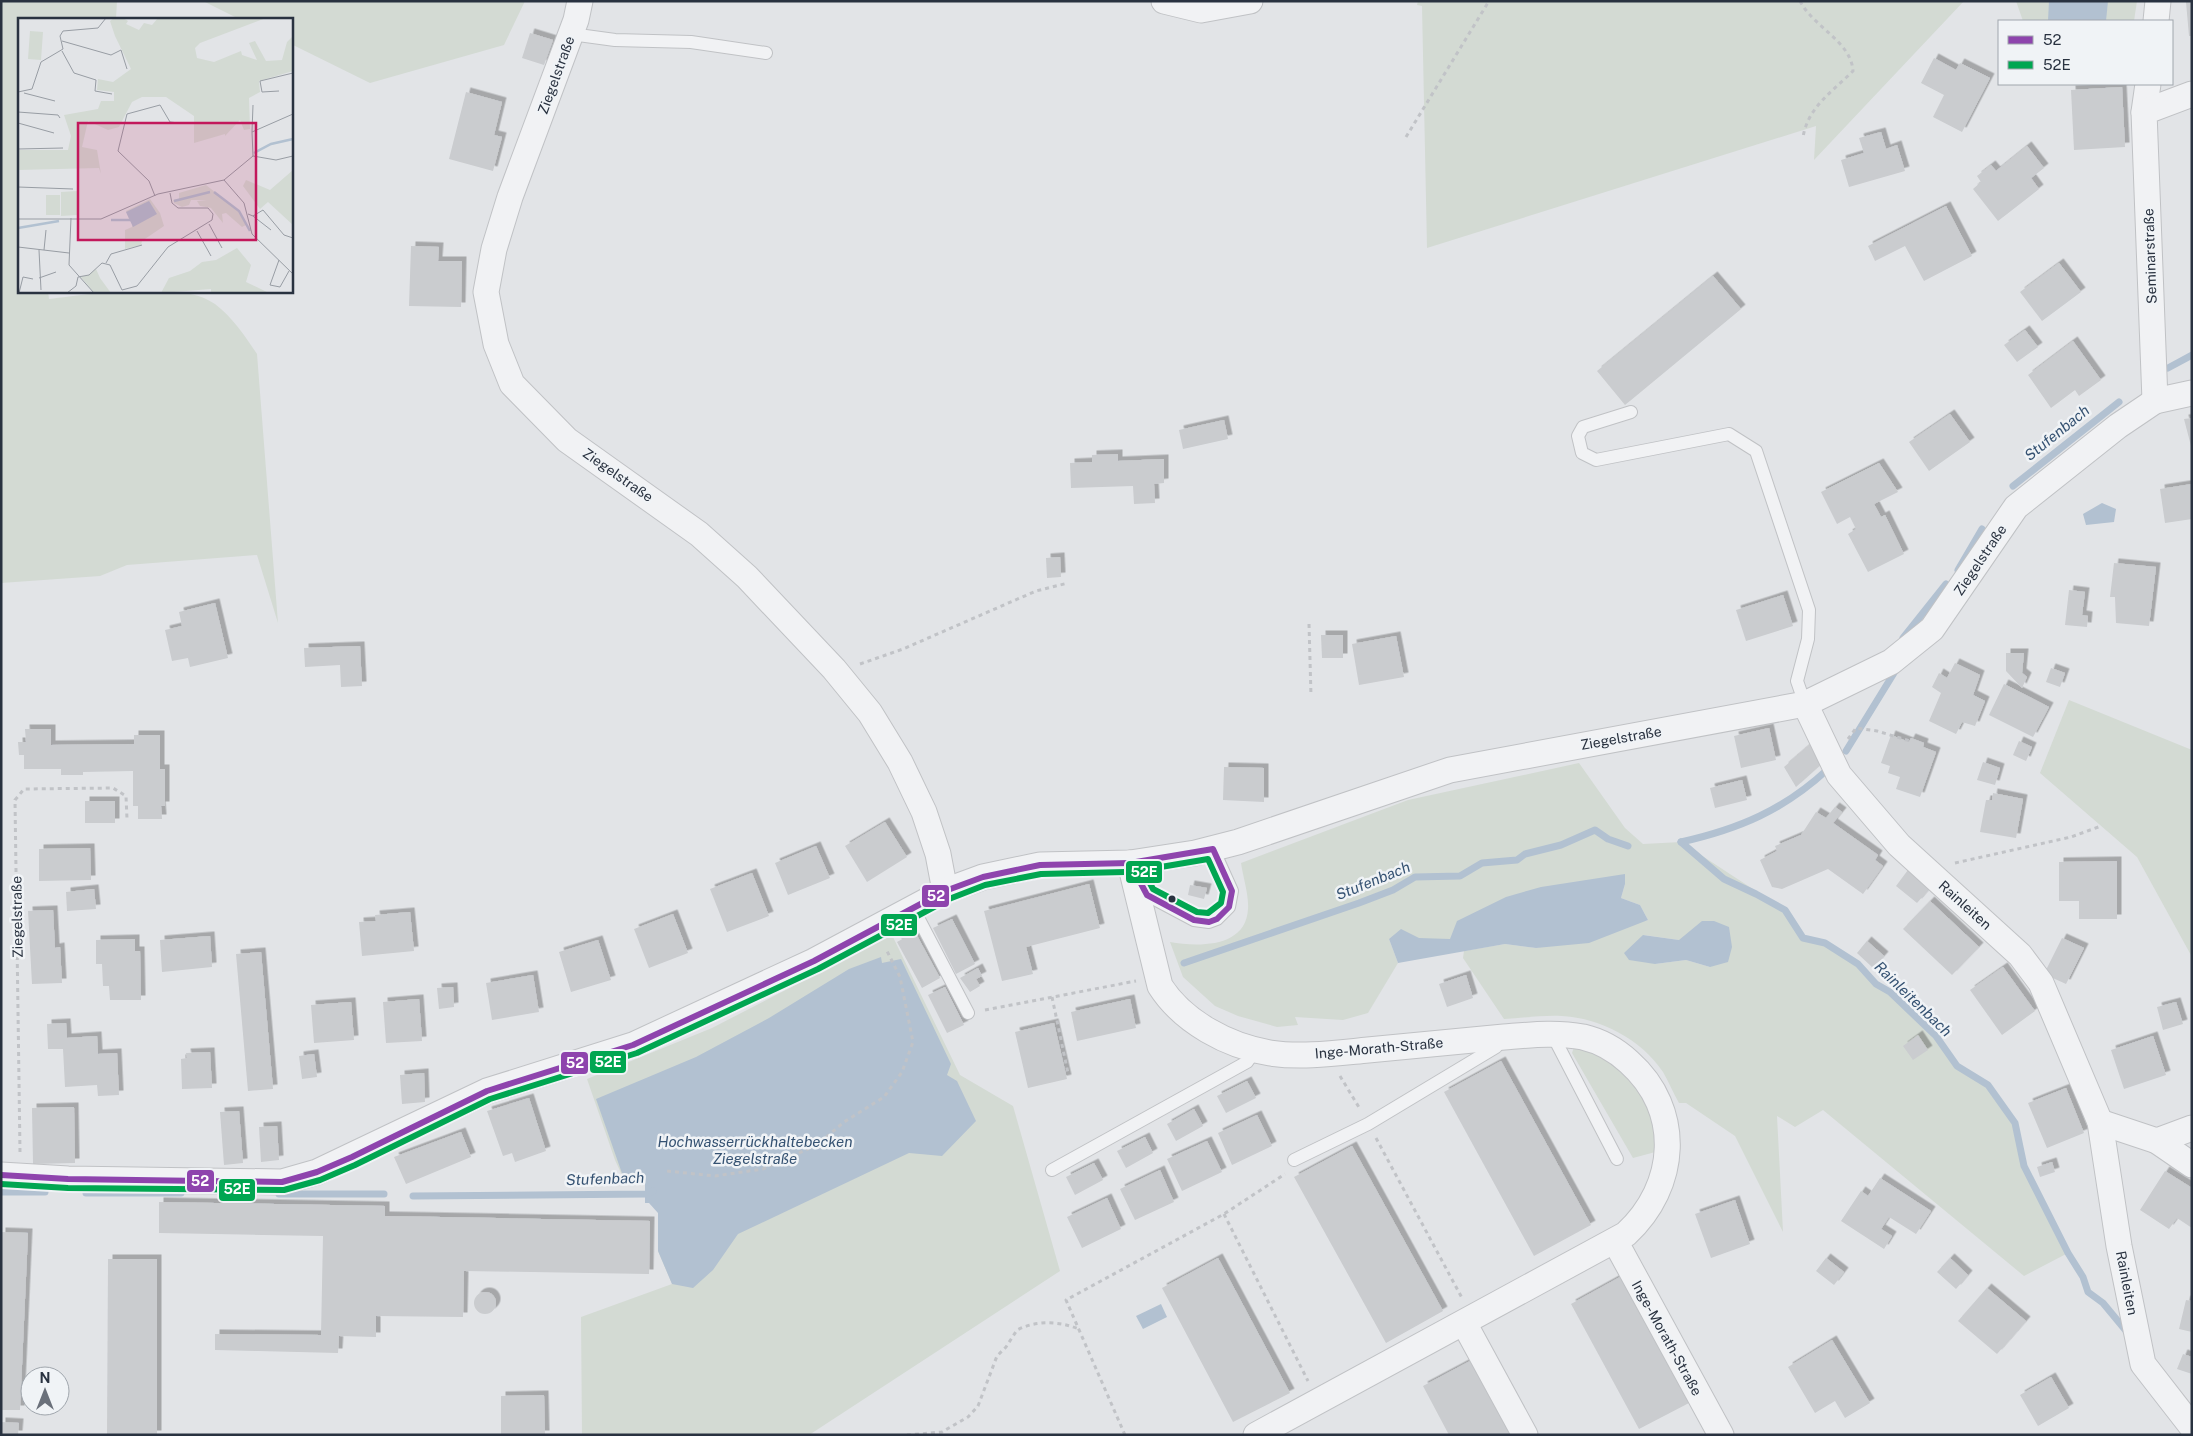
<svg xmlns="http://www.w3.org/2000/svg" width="2193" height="1436" viewBox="0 0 2193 1436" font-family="'Public Sans',sans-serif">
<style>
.green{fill:#d3dad3;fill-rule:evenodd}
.water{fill:#b2c1d1}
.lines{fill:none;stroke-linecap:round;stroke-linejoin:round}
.stream{stroke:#b2c1d1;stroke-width:7}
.building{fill:#cacccf;filter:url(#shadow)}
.lane-casing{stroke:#c0c2c5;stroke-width:14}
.street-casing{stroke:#c0c2c5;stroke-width:27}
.path{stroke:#c1c3c7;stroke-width:3;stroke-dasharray:4 4;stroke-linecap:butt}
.lane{stroke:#f1f2f4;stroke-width:12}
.street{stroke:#f1f2f4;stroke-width:25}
.bus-1-casing{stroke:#f0f3f6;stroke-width:10}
.bus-2-casing{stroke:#f0f3f6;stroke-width:10}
.bus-1{stroke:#8e44ad;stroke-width:6}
.bus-2{stroke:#00a651;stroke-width:6}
.bus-dot{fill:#293240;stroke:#f0f3f6;stroke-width:2}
.labels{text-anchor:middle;stroke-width:5;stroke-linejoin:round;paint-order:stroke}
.street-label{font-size:14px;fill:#293240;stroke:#f0f3f6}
.water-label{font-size:15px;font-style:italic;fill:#355272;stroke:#f0f3f6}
.inset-river{fill:none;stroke:#b2c1d1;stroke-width:2.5}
.inset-road{fill:none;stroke:#989da4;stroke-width:1}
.view{fill:#c2185b;fill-opacity:0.15;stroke:#c2185b;stroke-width:2.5}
.inset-edge{fill:none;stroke:#293240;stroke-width:2.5}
.line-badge{stroke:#f0f3f6;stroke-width:2}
.badge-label{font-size:14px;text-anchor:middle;font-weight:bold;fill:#fff}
</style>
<defs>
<filter id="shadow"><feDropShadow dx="4.5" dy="-4.5" stdDeviation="0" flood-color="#0004"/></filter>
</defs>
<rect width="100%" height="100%" fill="#e2e4e7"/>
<g class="green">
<path d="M1,1h116l-1,18h-97v272h29l1,8c41,-5 131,-20 166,5 18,14 30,32 42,50l21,269 -21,-68 -130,10 -27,11 -99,7z"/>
<path d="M203,1h322l-21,44 -134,38 -79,-39v-25h-52z"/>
<path d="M1418,1h546l-150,159 2,-34 -389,122 -5,-242 -5,-1z"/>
<path d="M2016,1h121l-3,20h-111z"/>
<path d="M2069,700l123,50v207l-55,-100 -97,-84z"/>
<path d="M1579,763l46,65 18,16 38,-2 104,68 18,28 22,5 33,21 18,20 14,8 46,44 21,30 31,19 27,38 9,43 44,87 -44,23 -201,-166 -28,17 -18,-11 6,116 -48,-96 -49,-33h-7c-6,-10 -10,-21 -16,-31 -22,-33 -63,-54 -101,-56 -19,-1 -39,2 -58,3l-41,-61 1,-7 41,-7 31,4 112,-28 -8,-15 -19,-7 4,-14 -175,55h-61l9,24 -30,50 -25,7 -48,-3 3,8 -21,2 -39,-11 -23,-10 -32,-29 -13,-35c28,5 76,6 78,-33 1,-14 -5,-32 -7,-46l167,-63zM1644,935l35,5 31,27 -24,-7 -31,4z"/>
<path d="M892,935l68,140 53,31 47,165 -251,164h-227l-1,-118 91,-33 -14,-33v-38l-4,-30 -29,-1 -10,-22 -28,-81 125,-51z"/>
<path d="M1574,1047c11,4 26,7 36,14 34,24 42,52 49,90l-26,7 -61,-105z"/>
</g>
<g class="water">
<path d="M2049,1h59l-2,20h-58z"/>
<path d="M2102,503l14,6 -2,13 -28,3 -3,-11z"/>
<path d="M1625,874v10l-4,14 19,7 8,15 -59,23 -53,5 -31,-4 -107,19 -9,-24 12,-10 18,9 31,1 7,-18 49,-24 35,-10z"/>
<path d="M1702,921h12l15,6 3,20 -4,15 -18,5 -24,-7 -31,4 -26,-4 -5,-7 19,-18 36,5z"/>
<path d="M881,957l1,6 19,-4 50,105 -4,11 10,6 19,40 -34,35 -33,-3 -171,81 -25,36 -20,18 -21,-4 -14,-33v-38l-9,-10h-4v-20l-20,-1 -29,-83 100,-42 73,-39 80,-49z"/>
<path d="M1161,1304l6,13 -24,12 -7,-13z"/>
</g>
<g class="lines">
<g class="stream">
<path d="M2168,368l24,-13"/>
<path d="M2013,486l106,-84"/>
<path d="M1958,570l24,-41"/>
<path d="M1903,638l43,-54"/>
<path d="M1846,751l48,-78"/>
<path d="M1681,842l43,37 32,15 29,16 18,28 22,5 33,21 18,20 14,8 46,44 21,30 31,19 27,38 9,43 44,87 15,24 5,15 15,11 24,29"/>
<path d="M1681,842c58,-13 103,-32 147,-73"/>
<path d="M1184,963l175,-60 34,-13 22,-13 45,-1 22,-13 35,-3 8,-6 36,-9 34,-15 13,9 20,7"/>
<path d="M1,1192h44"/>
<path d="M86,1193h95"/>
<path d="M279,1194h105"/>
<path d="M413,1196l234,-2 6,-3"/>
</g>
</g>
<g class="building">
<path d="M2186,2h6v34h-3z"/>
<path d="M530,33l23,7 -9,25 -22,-7z"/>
<path d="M1934,58l22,12 4,-7 30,15 -28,54 -29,-15 11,-22 -23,-12z"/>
<path d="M2122,87l3,60 -51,3 -3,-60z"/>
<path d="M466,92l36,10 -8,33 8,2 -9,34 -44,-12z"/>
<path d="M1881,132l5,17 11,-4 8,26 -56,16 -8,-27 23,-7 -5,-15z"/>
<path d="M2027,146l17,22 -13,10 8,11 -41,32 -25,-32 8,-7 -4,-6 14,-11 5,6z"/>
<path d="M1946,206l26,50 -48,25 -19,-35 -30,15 -7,-15z"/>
<path d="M411,246l28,1 -1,14h24l-1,46 -52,-1z"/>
<path d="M2059,263l22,29 -39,29 -22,-29z"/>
<path d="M1713,276l28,33 -116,96 -28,-34z"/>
<path d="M2025,330l13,17 -21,15 -13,-17z"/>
<path d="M2073,341l28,39 -22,16 -4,-6 -24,18 -23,-33z"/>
<path d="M1950,414l20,28 -41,29 -20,-29z"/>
<path d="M2192,418v28h-1l-7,-27z"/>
<path d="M1224,420l4,19 -45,10 -4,-19z"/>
<path d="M1118,454v7l46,-2v24l-10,1 1,19 -21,1 -1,-18 -62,2 -1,-25 22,-1v-7z"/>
<path d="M1879,463l19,29 -24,12 7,13 4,-2 19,39 -36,18 -20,-38 8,-5 -6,-12 -13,7 -16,-32z"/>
<path d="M2192,484v35l-27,4 -5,-34z"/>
<path d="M1060,557l1,20 -14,1 -1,-20z"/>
<path d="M2114,563l42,4 -7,59 -33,-3 -1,-26h-5z"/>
<path d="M2069,590l16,2 -3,23 6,1 -1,11 -22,-2z"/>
<path d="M1783,595l10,31 -47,15 -10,-31z"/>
<path d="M215,603l13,55 -38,9 -2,-9 -16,3 -7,-31 17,-4 -3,-14z"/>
<path d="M1321,635h22v23h-21z"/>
<path d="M1396,636l8,41 -45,8 -7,-41z"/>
<path d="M360,646l2,40 -21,1 -1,-22 -35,2 -1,-19z"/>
<path d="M2006,653h18l-2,20 5,4 -5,11 -16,-17z"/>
<path d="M1955,663l25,12 -7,20 12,6 -10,25 -13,-4 -6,12 -27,-13 12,-28 -9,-6 7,-14 8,5z"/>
<path d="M2051,668l14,5 -5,14 -14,-5z"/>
<path d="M2004,684l45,23 -16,30 -44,-22z"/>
<path d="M1769,728l7,32 -35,8 -7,-32z"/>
<path d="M25,729h26v16l83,-1v-9h26v34h5v37h-4l1,13h-24v-13h-5v-35l-50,1v3h-22v-6h-37v-14h-5l-1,-13h8z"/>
<path d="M1891,735l18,7 2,-4 13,5 -1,4 13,5 -16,45 -24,-8 4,-12 -12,-4 2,-7 -9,-3z"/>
<path d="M2019,741l13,6 -6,14 -13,-6z"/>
<path d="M1813,742l12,19 -29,26 -12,-20z"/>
<path d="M1983,762l17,6 -5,17 -18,-5z"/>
<path d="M1224,767l40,1v34l-41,-2z"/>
<path d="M1742,780l5,20 -32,8 -5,-20z"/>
<path d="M1993,793l30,6 -7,39 -36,-6 6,-32h6z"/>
<rect x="85" y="801" width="30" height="22"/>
<path d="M1835,807l7,5 -9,11 45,32 -3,5 8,6 -20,28 -35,-25 -46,20 -10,-2 -12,-27 17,-9 -2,-5 26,-11 15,-23 10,6z"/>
<path d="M885,822l22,35 -40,25 -22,-36z"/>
<path d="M816,846l14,32 -42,17 -13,-32z"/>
<path d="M90,848l1,32 -52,1v-32z"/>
<path d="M2117,861v58h-38v-18h-20v-39z"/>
<path d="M1908,870l22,18 -13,15 -21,-17z"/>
<path d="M752,873l17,43 -42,16 -17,-43z"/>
<path d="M1089,884l11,44 -74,19 7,27 -31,7 -18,-70z"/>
<path d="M1190,885l17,3 -3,11 -16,-4z"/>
<path d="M94,889l2,20 -29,2 -1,-19z"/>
<path d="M1930,901l49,46 -27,28 -49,-46z"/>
<path d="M53,910l2,38 5,-1 2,36 -30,1 -4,-73z"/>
<path d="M410,912l4,39 -52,5 -3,-34 17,-1 -1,-6z"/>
<path d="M673,914l15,39 -39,15 -15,-39z"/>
<path d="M952,919l23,45 -19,10 -23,-46z"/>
<path d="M915,932l25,46 -18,10 -25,-46z"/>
<path d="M210,936l2,31 -50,5 -2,-32z"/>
<path d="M2062,938l22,10 -18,36 -22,-10z"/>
<path d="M135,939v12h5l1,49h-31l-1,-14h-6l-1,-22h-6v-24z"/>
<path d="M598,940l13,40 -40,12 -12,-40z"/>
<path d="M1867,941l17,15 -11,12 -16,-15z"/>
<path d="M261,952l12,137 -25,2 -12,-137z"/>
<path d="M2003,967l32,44 -33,24 -32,-45z"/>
<path d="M978,968l4,8 -6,3 4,7 -10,6 -10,-14z"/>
<path d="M533,975l6,37 -47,8 -6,-37z"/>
<path d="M1466,975l7,23 -26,9 -8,-23z"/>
<path d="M453,987l1,20 -15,2 -2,-21z"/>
<path d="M945,987l19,38 -17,8 -19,-38z"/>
<path d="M419,999l3,42 -36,2 -3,-41z"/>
<path d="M1130,999l6,29 -59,13 -6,-29z"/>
<path d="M351,1002l3,38 -40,3 -3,-38z"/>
<path d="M2176,1002l7,22 -20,6 -6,-23z"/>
<path d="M66,1023l1,15 30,-2 1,18 19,-1 2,42 -21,1 -1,-11 -32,2 -2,-38h-15l-1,-25z"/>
<path d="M1054,1023l13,56 -39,9 -13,-56z"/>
<path d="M1918,1035l10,15 -15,10 -10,-14z"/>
<path d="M2153,1036l13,39 -42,14 -13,-39z"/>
<path d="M210,1052l2,36 -30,1 -1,-30 6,-1 -1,-5z"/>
<path d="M314,1054l3,23 -15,2 -3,-23z"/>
<path d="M1501,1061l90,164 -57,31 -90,-164z"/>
<path d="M424,1073l1,29 -23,2 -2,-29z"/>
<path d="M1247,1081l9,17 -30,15 -9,-17z"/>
<path d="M2066,1088l18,45 -37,15 -19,-45z"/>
<path d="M529,1098l17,53 -31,11 -3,-9 -9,3 -16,-45z"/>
<path d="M74,1107l1,56 -42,1 -1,-56z"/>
<path d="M1194,1109l9,17 -27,15 -9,-17z"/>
<path d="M239,1111l4,52 -19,2 -4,-53z"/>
<path d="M1257,1115l15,31 -40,19 -14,-32z"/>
<path d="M277,1126l2,34 -18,2 -2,-35z"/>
<path d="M461,1132l10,25 -65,27 -12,-27z"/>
<path d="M1145,1137l8,16 -27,15 -9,-17z"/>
<path d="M1207,1141l15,31 -40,19 -15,-32z"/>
<path d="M1352,1146l91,165 -57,32 -92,-166z"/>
<path d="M2052,1162l3,10 -15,5 -3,-10z"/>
<path d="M1094,1163l9,17 -28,15 -9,-18z"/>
<path d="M1160,1170l14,32 -39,18 -15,-31z"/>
<path d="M2165,1171l27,17v40l-15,-10 -8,11 -29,-19z"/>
<path d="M1880,1178l51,33 -15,23 -27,-17 -8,12 11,7 -8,13 -43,-28 20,-30 7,5z"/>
<path d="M1107,1198l14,31 -39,19 -15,-31z"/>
<path d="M1735,1200l15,44 -39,14 -16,-44z"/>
<path d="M159,1202l226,4v10l265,5 -1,53 -185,-3 -1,46 -87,-1v21l-37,-1 -1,17 -123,-3v-16l106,1 2,-99 -164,-3z"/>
<path d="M1,1232l27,1 -8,177h-19z"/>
<path d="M1218,1258l72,135 -57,29 -71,-134z"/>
<path d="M1826,1258l18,14 -10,13 -18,-14z"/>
<path d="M1950,1258l18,17 -12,14 -19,-17z"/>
<path d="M108,1259h49v176h-50z"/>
<path d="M1620,1277l69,126 -50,26 -68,-125z"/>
<path d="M1987,1288l39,33 -29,33 -39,-33z"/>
<circle cx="485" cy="1303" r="11"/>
<path d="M2186,1300l6,1v31l-13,-3z"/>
<path d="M1832,1340l38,63 -25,15 -10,-17 -20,12 -27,-46z"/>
<path d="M2183,1354l9,3v17l-15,-5z"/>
<path d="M1472,1360l40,75h-63l-26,-49z"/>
<path d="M2051,1377l18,31 -31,18 -18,-31z"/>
<path d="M544,1395l1,40h-44v-39z"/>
<path d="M1,1422l18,1 -1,12h-17z"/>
</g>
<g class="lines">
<g class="lane-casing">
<g id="lane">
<path d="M571,34l44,6 76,2 75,11"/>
<path d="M1631,412l-48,15 -5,9 4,17 14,7 133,-26 27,17 53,159 -1,29 -11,42 8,23"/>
<path d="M1142,886l5,9 47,25 15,2 8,-3 12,-12 3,-16 -19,-42"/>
<path d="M913,908l55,105"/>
<path d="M1552,1034l65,125"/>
<path d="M1294,1160l74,-36 128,-77 5,-7"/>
<path d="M1052,1170l195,-108 9,-13"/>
</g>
</g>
<g class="street-casing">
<g id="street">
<path d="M580,1l-4,19 -66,177 -16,52 -8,43 10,52 16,40 55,56 132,94 48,43 87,92 36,44 30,49 24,50 14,42 7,37"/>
<path d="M1164,1l37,9 49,-9"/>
<path d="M2156,21l2,-20"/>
<path d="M2144,112l4,-28"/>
<path d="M2155,401l-11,-289 48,-18"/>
<path d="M1805,704l34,71 60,70 121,110 21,28 59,139 19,124 24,118 49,63"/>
<path d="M1130,863l30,123c23,36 68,60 110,67 32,5 67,0 98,-3 45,-4 90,-9 136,-13 26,-2 52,-5 79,0 17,4 33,13 46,25 54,48 49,124 -3,172l-370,201"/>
<path d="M2100,1122l57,19 35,-13"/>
<path d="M2157,1141l35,24"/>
<path d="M1,1175l67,4 214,3 35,-10 170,-81 146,-46 181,-84 131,-70 38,-14 57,-12 90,-2 65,-10 43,-11 212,-72 355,-66 86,-42 41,-33 84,-122 102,-81 37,-25 37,-8"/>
<path d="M1615,1241l106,194"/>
<path d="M1464,1323l61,112"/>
</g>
</g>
<g class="path">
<path d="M1800,1c14,27 51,40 53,70 -20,20 -45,36 -50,66"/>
<path d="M1406,137l83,-136"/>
<path d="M1309,624l2,72"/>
<path d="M860,664l43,-15 133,-58 32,-8"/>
<path d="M1848,739l8,-11 21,3 33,10"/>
<path d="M1955,863l116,-26 30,-11"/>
<path d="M1052,997l16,76"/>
<path d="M985,1010l151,-29"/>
<path d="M1340,1076l20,33"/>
<path d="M1376,1138l86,160"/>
<path d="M20,1152l-5,-352 9,-11 89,-1 13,8 1,23"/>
<path d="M667,1171l48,5 48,-7 54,-24 27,-23 40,-25 18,-25 11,-30 -13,-65 -14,-28"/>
<path d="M1224,1214l84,167"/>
<path d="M907,1435l35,-3 26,-15 10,-11 19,-50 9,-9 11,-17c20,-10 41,-9 62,-1"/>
<path d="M1125,1435l-59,-135 158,-86 61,-40"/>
</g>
<use href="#lane" class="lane"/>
<use href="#street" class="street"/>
<g class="bus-1-casing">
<g id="bus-1">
<path d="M1213,849l19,42 -3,16 -12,12 -8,3 -15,-2 -47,-25 -17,-32z"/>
<path d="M1,1175l67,4 214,3 35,-10 35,-15 135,-66 146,-46 181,-84 131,-70 38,-14 57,-12 90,-2"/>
</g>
</g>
<g class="bus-2-casing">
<g id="bus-2">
<path d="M1208,859l15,33 -2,11 -13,10 -11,-1 -44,-23 -10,-19z"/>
<path d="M1,1184l67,4 216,2 36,-10 35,-15 135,-66 147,-46 181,-84 131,-70 36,-14 56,-11 84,-2"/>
</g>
</g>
<use href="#bus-1" class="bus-1"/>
<use href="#bus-2" class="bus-2"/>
</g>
<circle class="bus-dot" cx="1172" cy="899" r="4.5"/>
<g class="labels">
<g class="street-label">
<text transform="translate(556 75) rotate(-70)" y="5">Ziegelstraße</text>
<text transform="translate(2150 256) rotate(-92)" y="5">Seminarstraße</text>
<text transform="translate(618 475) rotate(35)" y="5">Ziegelstraße</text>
<text transform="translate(1980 560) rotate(-56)" y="5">Ziegelstraße</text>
<text transform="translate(1621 738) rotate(-10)" y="5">Ziegelstraße</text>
<text transform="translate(1965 905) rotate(42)" y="5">Rainleiten</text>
<text transform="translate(17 917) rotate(-91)" y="5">Ziegelstraße</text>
<text transform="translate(1379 1048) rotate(-5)" y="5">Inge-Morath-Straße</text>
<text transform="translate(2127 1283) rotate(79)" y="5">Rainleiten</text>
<text transform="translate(1667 1338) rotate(61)" y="5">Inge-Morath-Straße</text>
</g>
<g class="water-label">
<text transform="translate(2057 433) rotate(-39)" y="5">Stufenbach</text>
<text transform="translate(1373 881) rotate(-22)" y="5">Stufenbach</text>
<text transform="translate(1913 999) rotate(44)" y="5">Rainleitenbach</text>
<text x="755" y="1147">Hochwasserrückhaltebecken<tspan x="755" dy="17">Ziegelstraße</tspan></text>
<text transform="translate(605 1179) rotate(-2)" y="5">Stufenbach</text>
</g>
</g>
<g transform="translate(18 18)">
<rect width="275" height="275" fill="#e2e4e7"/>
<path d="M96,0h9l5,3 -2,3 13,6 5,-7 8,2 6,-7h108l-66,25 -5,5 2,10 17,4 27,-11 1,4 15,5 -8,-17 6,-2 11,20 16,-1 5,-18 6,-6v35l-34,10 1,11 -11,6 1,31 -6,1 -4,-10 -15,16v-2l-31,9v-27l-28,-19h-24l-10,5 -13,25 -11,3 -20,-9 -6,26 15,3 4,24 -2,-6 -81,2v-20h50l3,-14 -7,-21 34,-6 3,-8h13v-9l-17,-2 1,-11 15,3 18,-13 -16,-33 -5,-15zM12,13l13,1 -2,28 -13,-1zM275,152v55l-25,-23 -8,7 -17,-23 3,-6 24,10zM188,167l33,26 7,14 -4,2 -16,-14 -4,1 1,9 -12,-15 -11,-2 -3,-5 10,-1h-16l-2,5 -7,2 -8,-4 -1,-3 6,-1v-6zM59,173v24l-16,1v-24zM28,177h14v20h-14zM132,181l10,14 4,13 -22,15 -1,4 -16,4v-19l7,-3v-8h-3l-3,-8zM219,230l14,17 -5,17 23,11h-58v-4l-50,4 8,-15 21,-7 12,-9 14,-2zM78,251l4,9 11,15h-17l-14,-17h7z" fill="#d3dad3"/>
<path d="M131,183l8,13 -24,13 -7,-15z" fill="#b2c1d1"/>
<path class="inset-river" d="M236,135l17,-9 22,-5M196,174l25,19 11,20M156,183l36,-9M93,202h20M0,210l41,-7"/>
<path class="inset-road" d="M44,23l49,14 10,-5 6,19M44,33l12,22 22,7 -1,11 17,3M261,73l-17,1 -2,-11 33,-8M0,74l14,-3 9,-27 22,-13 -3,-13 3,-5 35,-3 8,-10M6,75l31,8M0,94l40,3 2,3M0,105l36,10M234,114l1,-27M0,131l45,-1M235,138l-1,-24 41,-18M206,162l20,23 8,31 41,40M0,169l55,2M137,178l-6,-15 -31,-30 9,-37 33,-9 10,17 9,1M230,196l5,2 10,-6 21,25 9,3M235,198l18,14M53,200l-2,47 25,28M0,201h83l57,-25 66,-14 29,-24 23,4 17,-4M191,206l13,24M179,213l14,25M0,229l51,6M21,232l2,40M26,232l2,-20M261,242l-9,25 10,2 9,-16M88,245l5,-9 31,-9M21,260l17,-6M1,275l4,-16 10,2M49,275l9,-7 2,-9 11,-2 13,-12 8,2 12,25 15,-4 31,-39 44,-27 1,-6 -5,-6h-30l-6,-5 -2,-10"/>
<path class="view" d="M60,105h178v117h-178z"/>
<rect width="275" height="275" class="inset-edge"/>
</g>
<g class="line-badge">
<rect x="1125" y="860" width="38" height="24" rx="5" fill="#00a651"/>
<rect x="921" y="884" width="29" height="24" rx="5" fill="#8e44ad"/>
<rect x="880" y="913" width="38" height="24" rx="5" fill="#00a651"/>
<rect x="589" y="1050" width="38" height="24" rx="5" fill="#00a651"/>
<rect x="560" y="1051" width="29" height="24" rx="5" fill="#8e44ad"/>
<rect x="186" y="1169" width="29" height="24" rx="5" fill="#8e44ad"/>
<rect x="218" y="1178" width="38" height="24" rx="5" fill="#00a651"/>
</g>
<g class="badge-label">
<text x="1144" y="877">52E</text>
<text x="936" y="901">52</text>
<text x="899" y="930">52E</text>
<text x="608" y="1067">52E</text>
<text x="575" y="1068">52</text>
<text x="200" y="1186">52</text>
<text x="237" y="1194">52E</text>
</g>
<rect width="2193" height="1436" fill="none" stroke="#293240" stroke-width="5"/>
<rect x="1998" y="20" width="175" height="65" fill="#f0f3f6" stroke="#a0a6ad"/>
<rect x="2008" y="36" width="25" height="8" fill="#8e44ad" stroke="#a0a6ad"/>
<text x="2043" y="45" font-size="15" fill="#293240">52</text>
<rect x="2008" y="61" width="25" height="8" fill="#00a651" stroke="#a0a6ad"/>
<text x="2043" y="70" font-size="15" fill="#293240">52E</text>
<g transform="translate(45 1391)"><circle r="24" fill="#f0f3f6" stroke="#a0a6ad"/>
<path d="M0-4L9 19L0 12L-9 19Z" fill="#6a707a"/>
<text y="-8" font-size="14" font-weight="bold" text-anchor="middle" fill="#293240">N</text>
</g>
</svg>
